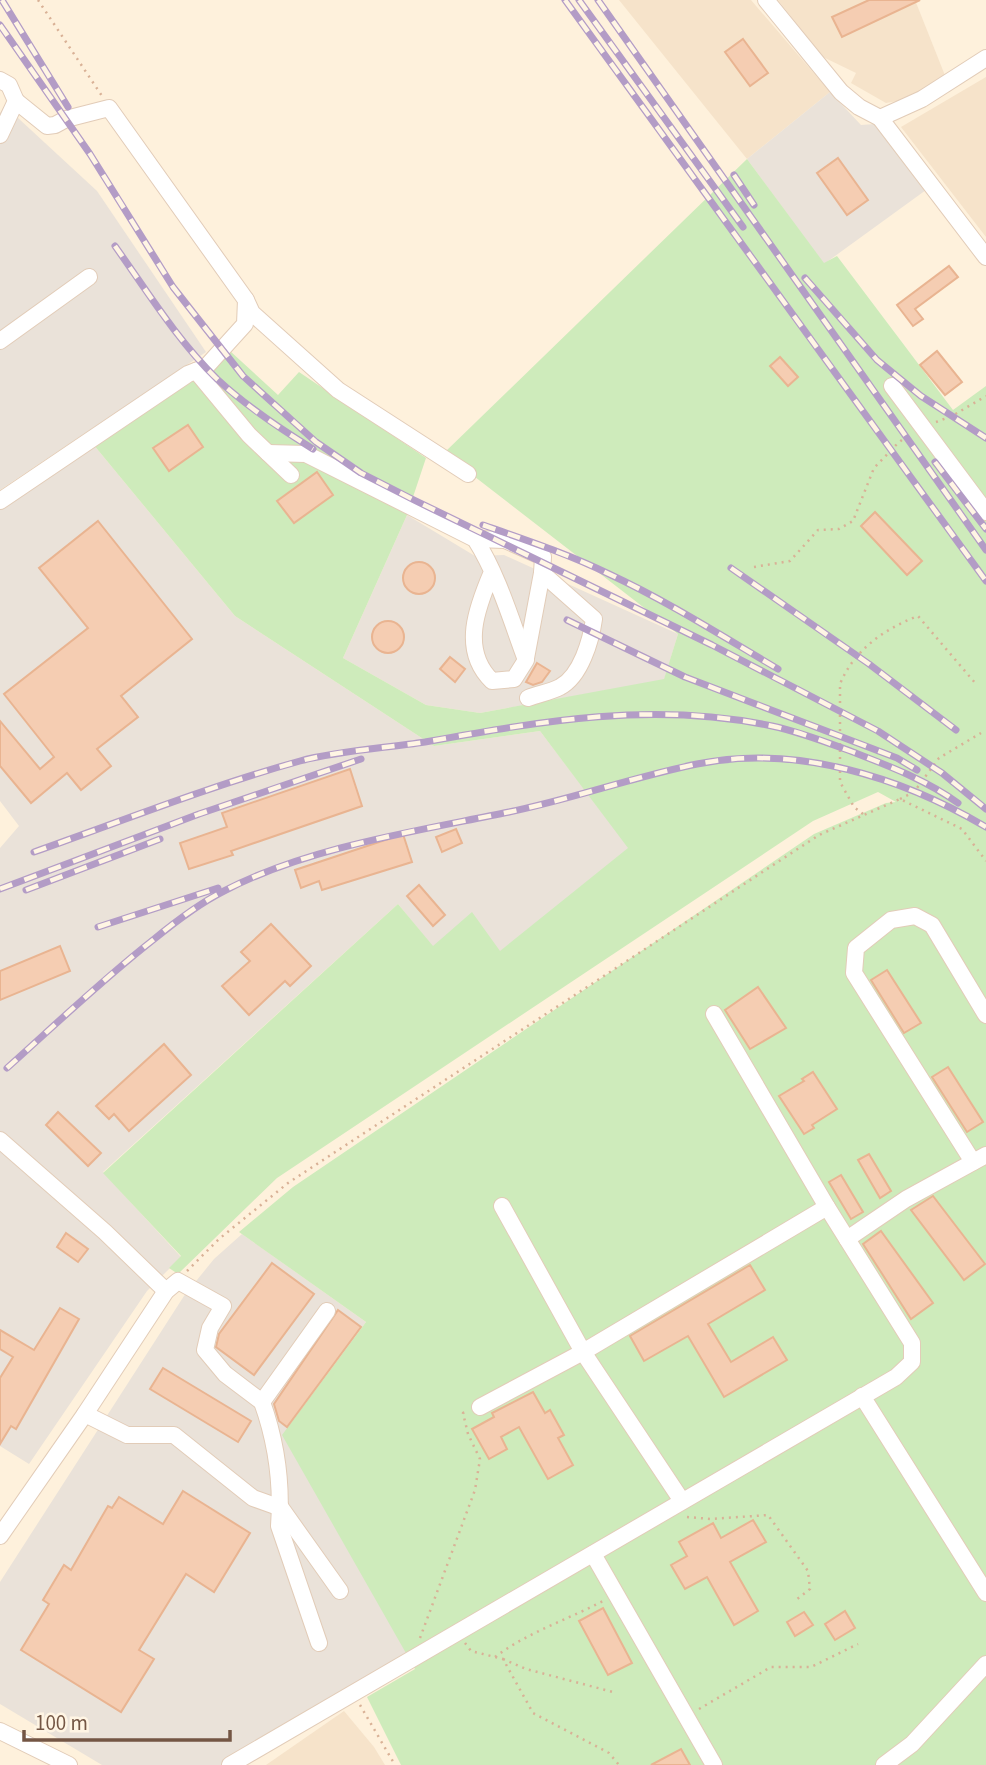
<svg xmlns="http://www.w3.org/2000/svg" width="986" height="1765" viewBox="0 0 986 1765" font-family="'Source Sans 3',sans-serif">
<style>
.residential{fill:#f6e3ca}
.industrial{fill:#eae2d9}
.green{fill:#ceebbb}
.building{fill:#f5cdb2;stroke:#e9b491;stroke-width:2}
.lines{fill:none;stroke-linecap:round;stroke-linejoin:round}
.minor-casing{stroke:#e2ccb8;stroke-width:18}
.path{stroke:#d9b196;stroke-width:2.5;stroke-dasharray:2 5;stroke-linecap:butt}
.minor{stroke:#fff;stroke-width:16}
.rail-casing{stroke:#b39cc6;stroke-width:7}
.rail{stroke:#fff5e4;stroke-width:4.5;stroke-dasharray:13;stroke-linecap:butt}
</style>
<rect width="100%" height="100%" fill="#fef1dc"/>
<g class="residential">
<path d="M619,0h132l79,92 -83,67z"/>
<path d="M778,0h137l31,78 -43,22 -17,3 -35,-20 5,-10 -33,-16z"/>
<path d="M986,77v160l-85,-110z"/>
<path d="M344,1711l30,36 11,18h-119z"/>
</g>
<g class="industrial">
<path d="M830,92l31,33 14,-1 51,66 -102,74 -77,-105z"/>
<path d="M5,106l92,85 109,161 -206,138v-377z"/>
<path d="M93,444l142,172 199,130 106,-15 89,117 -129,104 -67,-5 -35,-43 -295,268 78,85 -34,34 -118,173 -29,-18v-598l19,-22 -19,-25v-293z"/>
<path d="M407,515l68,41 29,-1 174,79 -14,46 -184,33 -54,-8 -83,-47z"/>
<path d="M242,1234l124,88 -79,105 86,159 35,69 -186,110h-120l-102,-61v-122l184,-286 30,-37z"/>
</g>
<path class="green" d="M747,159l77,104 13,-7 116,154 33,-24v1379h-585l-34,-68 48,-28 -133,-234 84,-113 -127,-90 54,-45 521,-353 72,-31 10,-1 -18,-10 -65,29 -536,357 -99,96 -9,-6 12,-12 -78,-83 295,-269 35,42 39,-34 28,39 128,-103 -88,-117 -106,15 -199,-130 -142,-172 98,-62 39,-31 48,44 21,-23 127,86 -19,57 -64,143 83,47 54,8 184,-34 14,-45 -234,-181z"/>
<g class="building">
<path d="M869,0h51l-78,37 -10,-20z"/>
<path d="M743,39l25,34 -18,13 -25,-34z"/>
<path d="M838,158l30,42 -21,15 -30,-42z"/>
<path d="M949,266l9,11 -43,32 8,10 -10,7 -16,-21z"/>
<path d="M937,351l25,31 -17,13 -25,-30z"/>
<path d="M780,357l18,20 -10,9 -18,-20z"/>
<path d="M188,425l15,22 -34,24 -16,-23z"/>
<path d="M317,472l16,23 -39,28 -17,-22z"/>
<path d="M875,512l47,49 -15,14 -46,-49z"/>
<path d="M98,521l94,118 -71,57 17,21 -41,32 14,17 -30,24 -14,-17 -36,30 -31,-37v-45l40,48 14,-12 -50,-63 84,-66 -49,-60z"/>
<circle cx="419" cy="578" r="16"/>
<circle cx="388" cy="637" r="16"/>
<path d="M450,657l15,12 -10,13 -15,-13z"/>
<path d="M537,663l13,8 -8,11 -9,3 -7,-3z"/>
<path d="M350,769l12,37 -131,45 2,4 -44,14 -9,-26 47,-16 -5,-14z"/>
<path d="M456,829l6,14 -20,9 -6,-15z"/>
<path d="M403,834l9,28 -90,28 -3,-9 -18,7 -6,-18z"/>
<path d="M419,885l26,30 -12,11 -26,-30z"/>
<path d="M271,924l40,42 -21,20 -5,-5 -36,34 -27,-29 28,-25 -9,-9z"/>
<path d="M60,946l10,25 -70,29v-29z"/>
<path d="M887,970l34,53 -17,10 -33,-53z"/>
<path d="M758,987l28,41 -36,21 -25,-39z"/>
<path d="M164,1044l27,31 -62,56 -15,-17 -5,5 -13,-13z"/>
<path d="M948,1067l35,55 -16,10 -35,-55z"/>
<path d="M813,1072l24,37 -25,16 2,3 -10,6 -25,-38 25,-15 -2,-2z"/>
<path d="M58,1112l43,41 -13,13 -42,-41z"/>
<path d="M869,1154l22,37 -11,7 -22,-38z"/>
<path d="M841,1175l22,37 -12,7 -22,-37z"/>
<path d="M933,1196l52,68 -21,16 -53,-70z"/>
<path d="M881,1231l52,72 -22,16 -48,-75z"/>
<path d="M66,1233l22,16 -10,13 -21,-15z"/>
<path d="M272,1263l42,31 -60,81 -38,-28 3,-13z"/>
<path d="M750,1265l15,25 -57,34 23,38 42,-25 14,23 -63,37 -36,-61 -44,25 -14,-25z"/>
<path d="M60,1308l19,11 -63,110 -5,-3 -11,18v-66l13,-21 -13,-8v-19l34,20z"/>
<path d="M338,1310l23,17 -74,100 -8,-6 -5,-17z"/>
<path d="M163,1368l88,53 -13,21 -88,-53z"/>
<path d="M533,1392l12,21 5,-3 14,25 -6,3 15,27 -25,14 -29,-52 -18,10 6,12 -18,10 -17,-30 22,-12 -2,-4z"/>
<path d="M183,1491l67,42 -36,59 -28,-18 -47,76 15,9 -33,53 -100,-62 28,-46 -6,-4 21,-35 7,5 37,-64 4,2 7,-11 44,27z"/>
<path d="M753,1520l13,22 -36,20 28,49 -24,14 -27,-48 -22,12 -14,-24 16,-9 -8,-14 34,-19 8,15z"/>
<path d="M603,1608l29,55 -24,12 -29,-54z"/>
<path d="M845,1611l10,17 -20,12 -10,-16z"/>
<path d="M804,1612l9,13 -18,11 -8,-14z"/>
<path d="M681,1749l9,16h-39z"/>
</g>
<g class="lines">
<g class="minor-casing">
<g id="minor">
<path d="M766,0l75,92 18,15 21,11 106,139"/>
<path d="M0,80l9,5 7,16 -16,34"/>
<path d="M880,118l42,-19 64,-41"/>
<path d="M246,300l6,13 86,77 130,84"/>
<path d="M0,341l89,-64"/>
<path d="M196,371l53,64 42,40"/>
<path d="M892,386l94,126"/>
<path d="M268,453l38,1 169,85c23,36 36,81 51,121l-12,19 -22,2c-32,-31 -15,-74 0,-109"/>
<path d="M0,501l188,-127 18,-7 39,-43 1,-24 -137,-192 -43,11 -11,6 -8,1 -31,-25"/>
<path d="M475,539l30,1 38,17 -1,16 52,46c-3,21 -13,57 -34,68 -9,5 -22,7 -32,11"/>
<path d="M526,658l16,-85"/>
<path d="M0,1140l105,92 61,59"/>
<path d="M973,1162l-119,-189 2,-25 35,-28 24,-4 17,9 54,90"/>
<path d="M502,1206l81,146 99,149"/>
<path d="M847,1239l59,-40 80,-44"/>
<path d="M862,1396l124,197"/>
<path d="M480,1407l103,-55 244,-145"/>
<path d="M85,1414l42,21h47l79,63 28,10 59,83"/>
<path d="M0,1536l85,-122 81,-123 12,-10 45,25 -13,22 -5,22 20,24 37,28"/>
<path d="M593,1554l121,211"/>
<path d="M319,1643l-40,-117c3,-41 -3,-85 -17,-124l65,-91"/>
<path d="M0,1731l69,34"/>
<path d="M230,1765l666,-388 16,-15v-19l-85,-136 -113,-193"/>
<path d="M884,1765l28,-21 74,-80"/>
</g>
</g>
<g class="path">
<path d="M38,0l64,96"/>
<path d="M936,422l16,-6 34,-20"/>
<path d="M754,567l36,-6 28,-31 21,-1 14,-8 21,-53 24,-25 13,-10"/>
<path d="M900,799l14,-7 25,-34 42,-25"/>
<path d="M863,814l-9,-7 -14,-25v-98c14,-34 44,-55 78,-68l58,68"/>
<path d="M187,1271l32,-32 69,-56 531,-348 81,-36 62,30 24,32"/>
<path d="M687,1517l24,2 57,-4 40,56 2,18 -14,11"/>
<path d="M420,1638l55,-148 5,-31 -12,-25 -5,-21 3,-1"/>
<path d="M465,1643l6,8 32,8 30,54 76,40 10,12"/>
<path d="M495,1657c33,-25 72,-37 108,-56"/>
<path d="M503,1659l23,10 87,23"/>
<path d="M360,1705l35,60"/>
<path d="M699,1709l72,-42h40l47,-23"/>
</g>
<use href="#minor" class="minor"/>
<g class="rail-casing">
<g id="rail">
<path d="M2,0l66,107"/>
<path d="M565,0l421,581"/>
<path d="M579,0l164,227"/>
<path d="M598,0l388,550"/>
<path d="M0,25l90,129 83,133 70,89 73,66 45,31 53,27 298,145 166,86 64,42 44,36"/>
<path d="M734,175l20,30"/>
<path d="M115,246c32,45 62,94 102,133 29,27 62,49 96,70"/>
<path d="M805,278l72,82 44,36 65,42"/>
<path d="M935,462l51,67"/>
<path d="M483,525c43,15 85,29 126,49 58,27 113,62 169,95"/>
<path d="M731,568l138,96 87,66"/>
<path d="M567,620l118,57 212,81 20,12"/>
<path d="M34,852c88,-31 176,-66 266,-91 37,-10 86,-13 125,-19 117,-21 229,-41 347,-16 28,6 54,16 81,26 36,14 73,28 105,51"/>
<path d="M0,889l199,-75 162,-55"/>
<path d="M26,890l134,-51"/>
<path d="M98,927l120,-39"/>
<path d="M7,1068c48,-43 95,-88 146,-128 22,-18 45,-36 71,-49 84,-44 193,-60 285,-79 63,-13 124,-35 188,-48 99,-20 204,13 289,63"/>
</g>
</g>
<use href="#rail" class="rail"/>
</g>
<path d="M24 1730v10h206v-10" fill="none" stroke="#745644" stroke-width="3.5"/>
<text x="35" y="1730" font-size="21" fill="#745644" stroke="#fff5e4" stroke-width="5" paint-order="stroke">100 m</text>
</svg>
